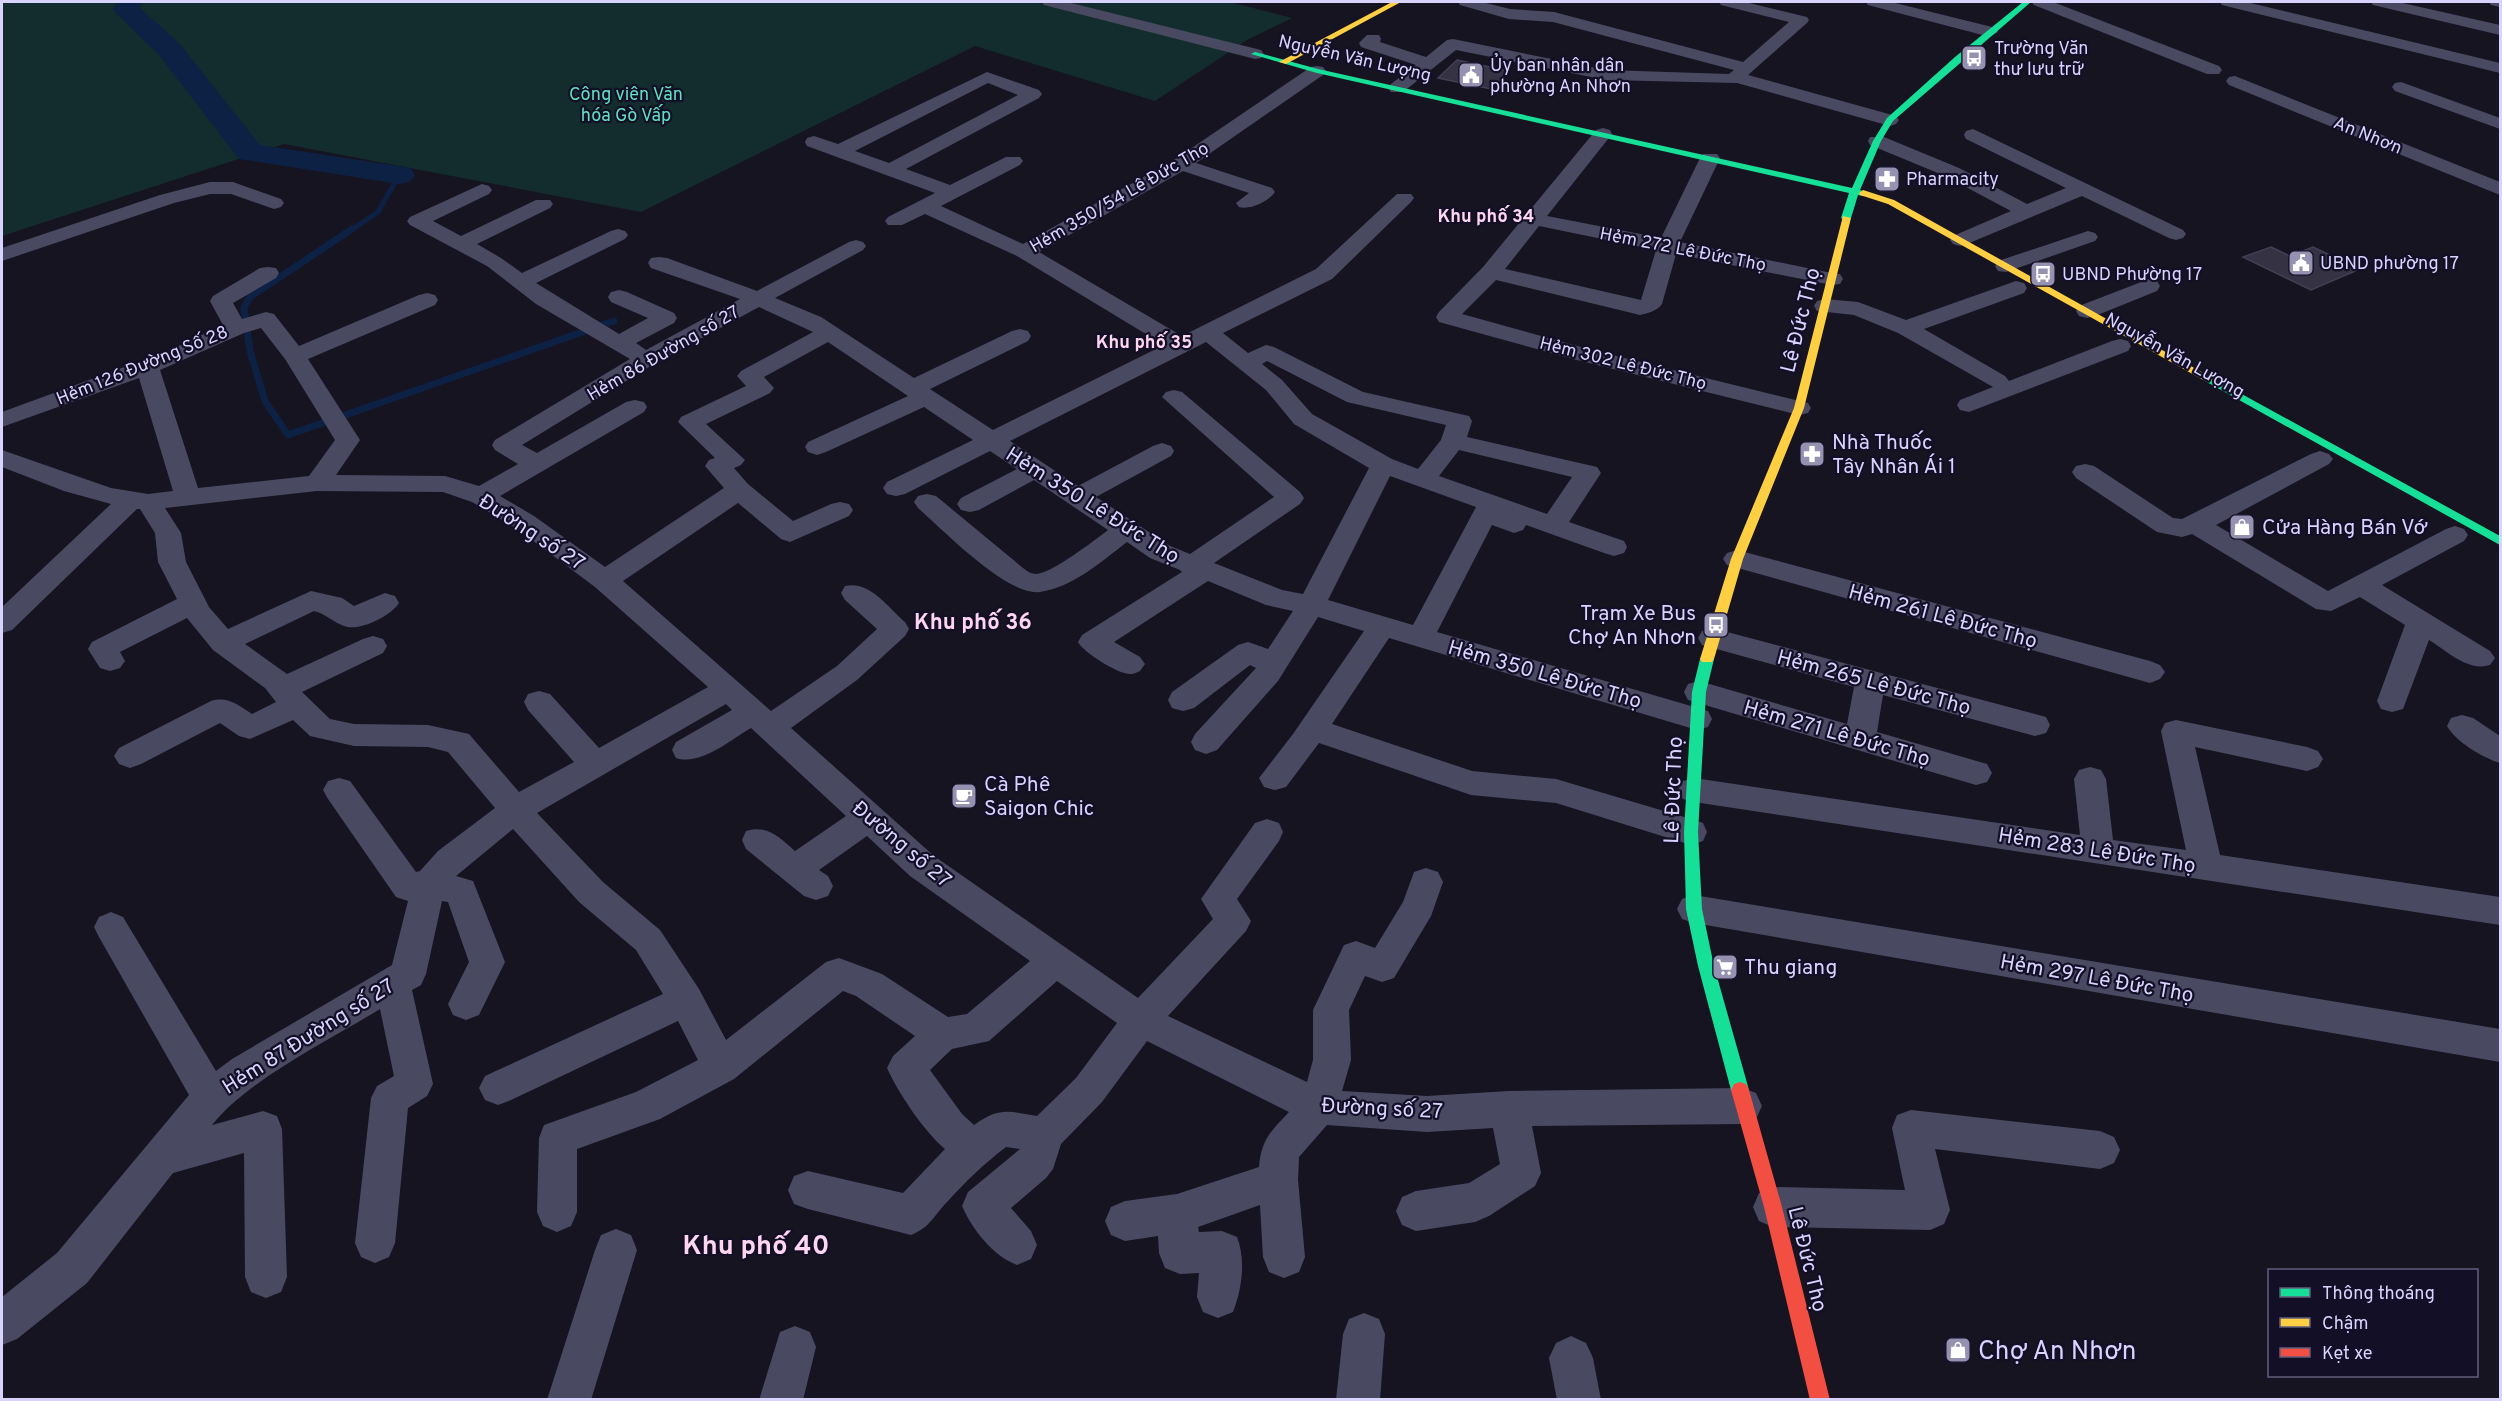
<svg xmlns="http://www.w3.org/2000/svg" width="2502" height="1401" viewBox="0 0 2502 1401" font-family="Overpass,sans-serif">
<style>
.green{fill:#132c2d}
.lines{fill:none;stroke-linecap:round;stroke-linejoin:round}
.stream-far1{stroke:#0d2144;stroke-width:5}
.stream{stroke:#0d2144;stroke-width:7}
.river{fill:#0d2144;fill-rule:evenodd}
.building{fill:#343243;stroke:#433f54;stroke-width:1.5}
.street{fill:#4a4962;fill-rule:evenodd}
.fast{fill:#16e098;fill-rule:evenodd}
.slow{fill:#ffcf43;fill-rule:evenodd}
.jam{fill:#f24e42;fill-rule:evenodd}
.labels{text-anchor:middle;stroke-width:4.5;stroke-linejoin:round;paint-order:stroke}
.far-poi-label{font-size:18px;fill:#d9d4ff;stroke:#130f26;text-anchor:start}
.far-street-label{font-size:18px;fill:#d9d4ff;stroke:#130f26}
.far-park-label{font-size:18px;fill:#5fe0c0;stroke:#130f26}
.far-neighbourhood-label{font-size:18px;font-weight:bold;fill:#ffd6f0;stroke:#130f26}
.street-label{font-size:21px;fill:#d9d4ff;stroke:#130f26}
.poi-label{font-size:21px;fill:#d9d4ff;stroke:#130f26;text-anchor:start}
.neighbourhood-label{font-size:22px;font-weight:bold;fill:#ffd6f0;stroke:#130f26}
.near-poi-label{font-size:26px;fill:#d9d4ff;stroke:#130f26;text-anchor:start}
.near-neighbourhood-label{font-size:27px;font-weight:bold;fill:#ffd6f0;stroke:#130f26}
</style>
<rect width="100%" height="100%" fill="#161421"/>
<path class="green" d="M2,2h1228l62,16 -45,22 -92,61 -180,-55 -334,166 -357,-68 -282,92z"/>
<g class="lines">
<path class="stream-far1" d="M350,231l28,-19 21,-37"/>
<path class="stream" d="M352,229l-102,68 -6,11 6,43 15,50 23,34 326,-114"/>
<path class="river" d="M118,2h24l-2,6 39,35 81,102 139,21 11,2 5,7 -5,7 -11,2 -160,-25 -80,-104 -42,-41 -4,-5z"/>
</g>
<g class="building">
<path d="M1457,60l51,11 -17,18 -53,-11z"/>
<path d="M2271,247l19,9 23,-9 47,22 -49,21 -68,-33z"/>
</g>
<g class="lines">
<g class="street">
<path d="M1042,2h25l194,48 3,4 -3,4 -6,1 -211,-54z"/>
<path d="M1458,2h24l28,7 44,3 189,50 46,-40 -68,-17 -2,-3h26l62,15 2,3 -2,3 -59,52 148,41 3,4 -3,4 -6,2 -153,-43 -131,-3 -150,-30 -53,42h-12l-3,-4 3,-4 25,-19 -55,-18 -2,-4 8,-8h12l2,4 -1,3 46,15 21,-17 6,-1 153,31 123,4 5,-4 -181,-48 -44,-3 -49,-14z"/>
<path d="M1866,2h25l105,26 2,4 -8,5 -122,-32z"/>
<path d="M2032,2h21l166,64 3,4 -3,4h-12l-173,-69z"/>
<path d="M2220,2h26l254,61v10l-278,-68z"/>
<path d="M2371,2h27l102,23v10l-127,-30z"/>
<path d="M2489,2h11v5l-9,-2z"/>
<path d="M1317,66l6,1 3,4 -3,4 -127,88 76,25 3,4c-7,10 -24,18 -36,15l-3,-4 13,-10 -66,-22 -144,81 143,84 134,-67 81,-75h14l3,4 -3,4 -79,77 -109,54 25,20 18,-8 8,2 89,45 106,24 3,5 -5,16 130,30 4,6 -32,49 55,19 3,6 -3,6 -10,3 -10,-3 -78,-28 -3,5 -9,3 -22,-8 -55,107 271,79 4,8 -4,8 -11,3 -308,-92 -57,86 140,47 84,8 135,40 12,4 4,9 -4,9 -12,4 -135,-42 -85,-8 -152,-52 -33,44 -11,3 -11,-3 -5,-9 34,-44 71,-103 -46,-14 -40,64 -61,69 -11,4 -11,-4 -4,-8 4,-8 61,-66 -6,-3 -56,43 -11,3 -11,-3 -4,-8 4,-8 66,-47 10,-3 20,7 25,-38 -27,-6 -58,-24 -94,61 26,15 5,7 -5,7c-3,1 -6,3 -9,3 -12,1 -48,-22 -53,-32l4,-7 100,-63 -2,-2 -30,-12 -23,-16c-26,20 -54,45 -87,50 -32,5 -98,-63 -122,-84l-4,-6 4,-6 9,-2 9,2 87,72c4,3 8,6 13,6 15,0 59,-34 72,-44l-74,-50 -55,30 -9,2 -9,-2 -4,-6 4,-6 56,-29 -27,-18 -85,43 -9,2 -9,-2 -4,-6 4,-6 86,-42 -49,-33 -98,45 -9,3 -9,-3 -3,-5 3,-5 100,-46 -80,-54 -64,35 10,11 -4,5 -64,31 39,36 -4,5 -7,3 14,16 45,37 38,-17 9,-2 9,2 4,6 -4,6 -59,26 -9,-3 -43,-36 -115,78 148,130 66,-45 40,-37 -32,-29 -4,-7 4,-7c24,-6 43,21 60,36l4,7 -4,7 -48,44 -66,48 143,128 204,142 75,-79 -12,-20 54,-76 12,-4 12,4 4,9 -4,9 -42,58 14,22 -5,10 -78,85 139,66 6,-22v-50l31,-65 12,-4 19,7 28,-46 11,-30 12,-4 12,4 5,10 -12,34 -37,62 -12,4 -17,-6 -16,34 2,50 -9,31 85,5 82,-5 234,-3 13,5 6,13 -6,13 -13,5 -211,2 9,47 -6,13 -46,30 -14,6 -59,9 -14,-6 -6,-14 6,-14 14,-6 53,-8 31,-19 -7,-36 -66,4 -100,-7 -28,32 -1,23 7,77 -6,15 -15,6 -15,-6 -6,-15 -3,-52 -62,22 1,5 23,-1 15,6c9,23 5,52 -4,75l-15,6 -15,-6 -6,-15 2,-24 -19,1 -15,-6 -6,-15 -1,-17 -33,5 -14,-6 -6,-14 6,-14 14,-6 52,-7 82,-27c2,-27 12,-36 30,-55l-142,-71 -45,61 -41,42 -8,25 -7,9 -35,30 20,23 6,14 -6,14 -14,6c-24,-9 -45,-36 -55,-59l6,-14 52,-43 -14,-2c-21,16 -40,34 -58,54 -14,14 -17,26 -37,34l-103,-26 -14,-5 -6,-14 6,-14 14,-5 95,22 42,-44c-22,-19 -46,-55 -58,-81l6,-12 22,-20 -59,-40 -13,-5 -109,88 -74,40 -83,30v63l-6,14 -14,6 -14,-6 -6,-14 2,-74 5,-13 92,-33 62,-32 -20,-39 -167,79 -13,5 -13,-5 -6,-12 6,-12 178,-82 -27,-44 -57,-48 -66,-73 -57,47 17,5 32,81 -26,53 -13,5 -13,-5 -5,-11 21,-42 -21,-60 -6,-1 -16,73 -5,11 -9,5 21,94 -6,12 -19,12 -13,135 -6,14 -14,6 -14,-6 -6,-14 16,-145 6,-12 17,-10 -14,-67c-52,32 -131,70 -168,116l51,-14 14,5 5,13 5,148 -6,15 -15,6 -15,-6 -6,-15 -1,-124 -71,20 -86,110 -70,56 -15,6v-48l55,-44 132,-158 -90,-158 -5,-10 5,-10 12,-5 12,5 93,154 16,-12 160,-94 16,-64 -12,-4 -68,-98 -5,-9 5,-9 11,-3 11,3 66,91 4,-1 18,-20 57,-43 -47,-56 -20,-5 -74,-1 -44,-10 -17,-16 -43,19 -11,-3 -19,-13 -79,41 -11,4 -11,-4 -5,-8 5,-8 92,-47c17,-5 27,4 41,13l24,-12 -11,-14 -52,-38 -26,-32 -67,34 5,9 -5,7 -10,3 -10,-3 -12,-19 4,-7 85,-43 -19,-37 -3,-29 -15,-24h-3l-125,121 -10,3v-26l109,-103 -47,-13 -62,-24v-17l109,38 37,6 25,-3 -34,-113 -137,49v-15l166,-61 55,-26 -13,-24 3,-5 47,-28 8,-1 8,1 3,5 -3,5 -43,25 9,16 24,-7 8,2 25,32 120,-51 8,-2 8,2 3,5 -3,5 -127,54 52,81 -24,35 109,1 34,10 39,-22 -23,-14 -3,-5 3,-5 135,-81 -94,-55 -49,-38 -77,-41 -3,-4 3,-4 72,-33 7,2 3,4 -3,4 -56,27 28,15 75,-36h14l3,4 -3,4 -73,36 24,14 21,15 89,-42 7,-2 7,2 3,4 -3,4 -89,44 83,51 29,-16 -37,-16 -3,-5 3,-5 8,-2 8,2 47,21 3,5 -3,5 -38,20 10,7 94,-51 -89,-31 -3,-5 3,-5 8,-1 8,1 90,33 92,-49 7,-2 7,2 3,4 -3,4 -88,48 46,19 93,61 98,-47 8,-2 8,2 3,5 -3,5 -98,48 63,41 171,-85 -147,-89 -92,-42 -23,11h-14l-3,-4 3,-4 47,-24 -128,-47 -2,-4 2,-4 7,-2 24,8 149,-72 52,18 3,4 -3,4 -133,71 44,16 56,-28h14l3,4 -3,4 -79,41 82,38 151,-84 137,-93zM988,83l30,12 -129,68 -34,-12zM759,307l54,25 -72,39 -4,5 9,10 -65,31 -3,5 37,36 -6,2 -4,6 19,22 -119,79 -71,-51 -34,-20 144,-84 3,-5 -3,-5 -9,-2 -9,2 -89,51 -15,-8 132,-81zM261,328l24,31 50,81 -26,36 -111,12 -38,-118 84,-37zM1206,342l60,48 28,34 75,44 -66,126 -21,-4 -68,-27 86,-59 4,-6 -4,-6 -118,-100 -8,-2 -8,2 -4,5 112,100 -84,57 -20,-8 -74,-49 75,-41 3,-5 -3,-5 -9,-3 -9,3 -75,40 -68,-45zM1267,361l80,41 99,23 -5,15 -23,29 -26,-10 -80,-45 -30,-34 -20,-16zM1459,450l113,27 -25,37 -108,-38zM1390,476l86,31 -63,118 -85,-25zM317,491l126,1 29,10 44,26 79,59 113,100 -109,61 -49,-54 -11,-3 -11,3 -4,8 4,8 46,52 -55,30 -50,-58 -41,-9 -74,-1 -24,-5 -28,-27 81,-39 4,-7 -4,-7 -10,-3 -10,3 -76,35 -42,-30 69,-33c12,3 19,11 30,15 15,6 47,-10 55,-23l-4,-7 -10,-3 -31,13 -12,-8 -31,-7 -83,38 -19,-22 -23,-45 -5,-29 -16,-25zM726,704l6,6 -56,32 -4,8 4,8c25,8 54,-18 75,-30l95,88 -51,35c-15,-13 -28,-27 -49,-20l-4,9 4,9 58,47 12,4 12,-4 5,-10 -5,-10 -9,-6 48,-34 43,40 120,85 -63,53 -19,3 -66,-43 -43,-16 -13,4 -100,78 -27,-51 -39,-59 -57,-48 -66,-69zM1057,981l60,42 -41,55 -39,38c-29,-5 -38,-9 -63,9l-12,-11 -32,-44 22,-21 37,-8z"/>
<path d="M2235,76l265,106v13l-271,-110 -3,-4 3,-4z"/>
<path d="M2401,82l99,36v11l-105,-38 -3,-4 3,-4z"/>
<path d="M1603,128l7,2 2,4 -65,82 114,22 39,-80 3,-4h14l3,4 -40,84 152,31 8,1 3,5 -3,5 -8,1 -156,-31 -14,50c-5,7 -14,9 -22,11l-144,-35 -34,34 126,35 220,54 3,5 -3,5 -9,2 -226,-56 -134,-37 -3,-5 3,-5 44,-45 113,-137zM1539,226l117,24 -15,50 -136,-31z"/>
<path d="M1973,129l210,101 3,4 -3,4 -7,2 -7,-2 -87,-42 -115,48 -7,2 -7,-2 -3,-4 3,-4 58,-25 -66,-35 -75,-31 -2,-4 2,-4h14l75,31 68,36 39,-16 -100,-49 -2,-4 2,-4z"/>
<path d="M210,182h23l48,17 3,4 -3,4 -7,2 -43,-15h-21l-36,9 -172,58v-13l158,-53z"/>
<path d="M2088,231l7,2 3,4 -3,4 -89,31 -8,-1 -3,-5 3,-5z"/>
<path d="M2149,279l8,2 3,5 -3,5 -62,25 -8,2 -8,-2 -3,-5 3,-5z"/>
<path d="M2016,281l8,2 3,5 -3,5 -100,36 81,47 4,5 103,-40 8,-2 8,2 3,5 -3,5 -159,61 -9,-2 -3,-5 3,-5 33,-13 -95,-54 -44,-18 -37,-4 -3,-5 3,-5 8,-2 33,3 48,18z"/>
<path d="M2320,451l9,3 4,5 -4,5 -113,61 112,66 118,-62 9,-3 9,3 4,6 -4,6 -82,44 108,66 5,7 -5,7c-22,7 -43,-14 -61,-25l-26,69 -11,3 -11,-3 -4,-8 28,-76 -45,-28 -29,14 -15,-2 -124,-75 -10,3 -25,-5 -81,-54 -4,-6 4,-6 9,-2 9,2 79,52 9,1 129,-65z"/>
<path d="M1737,550l413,111 10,4 5,7 -5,7 -10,4 -423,-118 -4,-6 4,-6z"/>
<path d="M1712,628l323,86 11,3 4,8 -4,8 -11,3 -152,-41 -6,37 110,32 5,9 -5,9 -11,3 -288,-85 -4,-8 4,-8 11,-3 148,43 7,-37 -152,-42 -4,-7 4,-7z"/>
<path d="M2462,715l11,3 27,18v27c-17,-5 -44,-21 -53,-37l4,-8z"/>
<path d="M2176,720l131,27 11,4 5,8 -5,8 -11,4 -112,-24 25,108 280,42v28l-806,-123 -11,-3 -5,-9 5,-9 11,-3 386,57 -6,-56 5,-9 11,-3 11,3 5,9 7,61 73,10 -25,-119 4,-8z"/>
<path d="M1694,895l806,134v33l-806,-139 -12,-4 -5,-10 5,-10z"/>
<path d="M1911,1110l189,21 14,6 6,13 -6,13 -14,6 -165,-20 15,61 -6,14 -14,6 -157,-3 -14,-6 -6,-14 6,-14 14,-6 132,3 -13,-62 5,-13z"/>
<path d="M616,1229l15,6 6,15 -46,150h-44l48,-150 6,-15z"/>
<path d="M1364,1313l15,6 6,15 -5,66h-44l7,-66 6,-15z"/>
<path d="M795,1326l15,6 6,15 -13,53h-44l21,-68z"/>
<path d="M1571,1336l15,7 7,15 8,42h-44l-8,-42 7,-15z"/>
</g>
<g class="fast">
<path d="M2023,2h8l-138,119 -12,20 -21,49 7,3 -4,3 -5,-1 -7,23 -5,3 -5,-3 8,-25 -532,-120 -66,-19 4,-2 63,17 534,119 21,-47 14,-23 68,-61z"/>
<path d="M2209,376l291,160v9l-295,-164v-4z"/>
<path d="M1707,654l7,5 -8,33 -8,140 4,77 12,57 35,124 -3,6 -6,2 -6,-2 -3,-6 -33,-124 -12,-57 -2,-77 8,-140 8,-33z"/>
</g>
<g class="slow">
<path d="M1392,2h9l-115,62 -7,-2z"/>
<path d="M1863,190l31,10 320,179 -5,3 -4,-1 -317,-177 -28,-9 -1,-2z"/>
<path d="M1843,216l8,2 -47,190 -61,151 -29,100 -2,3h-10l-2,-3 31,-100 63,-151z"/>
</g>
<path class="jam" d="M1740,1082l6,2 3,6 33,117 48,193h-20l-46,-193 -33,-117 3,-6z"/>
</g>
<defs>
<g id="bus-square" transform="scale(1.35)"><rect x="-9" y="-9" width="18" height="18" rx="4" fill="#9591b1" stroke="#130f26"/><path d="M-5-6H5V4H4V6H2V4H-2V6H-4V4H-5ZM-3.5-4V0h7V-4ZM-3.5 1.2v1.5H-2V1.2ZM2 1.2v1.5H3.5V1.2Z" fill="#fff"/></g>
<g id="civic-square" transform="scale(1.35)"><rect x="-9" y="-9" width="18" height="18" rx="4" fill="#9591b1" stroke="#130f26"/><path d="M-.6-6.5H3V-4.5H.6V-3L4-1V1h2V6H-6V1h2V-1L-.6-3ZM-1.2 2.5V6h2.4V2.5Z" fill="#fff"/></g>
<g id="pharmacy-square" transform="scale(1.35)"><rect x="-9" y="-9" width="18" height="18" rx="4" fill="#9591b1" stroke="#130f26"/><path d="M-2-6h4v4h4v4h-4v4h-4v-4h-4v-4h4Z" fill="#fff"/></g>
<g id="shop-square" transform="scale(1.35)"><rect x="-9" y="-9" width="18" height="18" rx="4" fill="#9591b1" stroke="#130f26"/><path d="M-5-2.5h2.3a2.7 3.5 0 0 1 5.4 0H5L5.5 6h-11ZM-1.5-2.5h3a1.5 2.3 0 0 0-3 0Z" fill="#fff"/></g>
<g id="cafe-square" transform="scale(1.35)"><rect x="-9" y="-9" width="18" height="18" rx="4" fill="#9591b1" stroke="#130f26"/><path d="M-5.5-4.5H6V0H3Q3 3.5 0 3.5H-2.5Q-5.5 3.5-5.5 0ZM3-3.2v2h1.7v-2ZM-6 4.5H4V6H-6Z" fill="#fff"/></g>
<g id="supermarket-square" transform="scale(1.35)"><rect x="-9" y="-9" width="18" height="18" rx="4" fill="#9591b1" stroke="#130f26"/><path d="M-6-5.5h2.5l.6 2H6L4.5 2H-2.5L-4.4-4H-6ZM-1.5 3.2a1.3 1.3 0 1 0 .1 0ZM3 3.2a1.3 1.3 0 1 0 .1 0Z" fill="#fff"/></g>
</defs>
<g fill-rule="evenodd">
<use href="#bus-square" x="1974" y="58"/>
<use href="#civic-square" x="1471" y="75"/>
<use href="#pharmacy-square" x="1887" y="179"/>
<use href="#civic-square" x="2301" y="263"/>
<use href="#bus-square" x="2043" y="274"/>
<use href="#pharmacy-square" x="1812" y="454"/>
<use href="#shop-square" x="2242" y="527"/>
<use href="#bus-square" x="1716" y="625"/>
<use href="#cafe-square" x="964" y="796"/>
<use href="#supermarket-square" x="1725" y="967"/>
<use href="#shop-square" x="1958" y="1350"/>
</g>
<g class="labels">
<g class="far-poi-label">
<text x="1994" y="54">Trường Văn<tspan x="1994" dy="21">thư lưu trữ</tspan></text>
<text x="1490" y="71">Ủy ban nhân dân<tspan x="1490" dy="21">phường An Nhơn</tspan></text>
<text x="1906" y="185">Pharmacity</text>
<text x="2320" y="269">UBND phường 17</text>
<text x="2062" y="280">UBND Phường 17</text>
</g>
<g class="far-street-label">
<text transform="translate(1355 58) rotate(13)" y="6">Nguyễn Văn Lượng</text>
<text transform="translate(2368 135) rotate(22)" y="6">An Nhơn</text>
<text transform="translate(1119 197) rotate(-30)" y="6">Hẻm 350/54 Lê Đức Thọ</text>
<text transform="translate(1683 249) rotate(11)" y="6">Hẻm 272 Lê Đức Thọ</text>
<text transform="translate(663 353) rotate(-30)" y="6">Hẻm 86 Đường số 27</text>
<text transform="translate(2175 355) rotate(29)" y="6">Nguyễn Văn Lượng</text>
<text transform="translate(1623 363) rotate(14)" y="6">Hẻm 302 Lê Đức Thọ</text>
<text transform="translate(142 365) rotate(-22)" y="6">Hẻm 126 Đường Số 28</text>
</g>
<g class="far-park-label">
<text x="626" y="100">Công viên Văn<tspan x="626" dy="21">hóa Gò Vấp</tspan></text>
</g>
<g class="far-neighbourhood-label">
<text x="1486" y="222">Khu phố 34</text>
<text x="1144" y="348">Khu phố 35</text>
</g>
<g class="street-label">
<text transform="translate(1800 320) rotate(-76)" y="7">Lê Đức Thọ</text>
<text transform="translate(1093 505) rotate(32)" y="7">Hẻm 350 Lê Đức Thọ</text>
<text transform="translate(532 532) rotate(33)" y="7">Đường số 27</text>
<text transform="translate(1943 616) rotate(15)" y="7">Hẻm 261 Lê Đức Thọ</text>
<text transform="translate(1545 674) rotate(16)" y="7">Hẻm 350 Lê Đức Thọ</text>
<text transform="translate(1874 682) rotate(15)" y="7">Hẻm 265 Lê Đức Thọ</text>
<text transform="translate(1837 733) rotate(16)" y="7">Hẻm 271 Lê Đức Thọ</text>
<text transform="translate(1673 790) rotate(-88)" y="7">Lê Đức Thọ</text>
<text transform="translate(902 844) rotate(40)" y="7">Đường số 27</text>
<text transform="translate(2097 850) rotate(9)" y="7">Hẻm 283 Lê Đức Thọ</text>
<text transform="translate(2097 978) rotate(10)" y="7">Hẻm 297 Lê Đức Thọ</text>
<text transform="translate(308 1036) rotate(-32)" y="7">Hẻm 87 Đường số 27</text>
<text transform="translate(1382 1108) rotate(3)" y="7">Đường số 27</text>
<text transform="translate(1808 1259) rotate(76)" y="7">Lê Đức Thọ</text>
</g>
<g class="poi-label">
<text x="1832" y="449">Nhà Thuốc<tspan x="1832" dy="24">Tây Nhân Ái 1</tspan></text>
<text x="2262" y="534">Cửa Hàng Bán Vớ</text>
<text x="1696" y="620" text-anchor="end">Trạm Xe Bus<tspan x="1696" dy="24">Chợ An Nhơn</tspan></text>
<text x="984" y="791">Cà Phê<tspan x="984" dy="24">Saigon Chic</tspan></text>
<text x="1744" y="974">Thu giang</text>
</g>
<g class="neighbourhood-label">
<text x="973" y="629">Khu phố 36</text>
</g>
<g class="near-poi-label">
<text x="1978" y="1359">Chợ An Nhơn</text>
</g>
<g class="near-neighbourhood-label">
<text x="756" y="1254">Khu phố 40</text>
</g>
</g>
<rect width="2502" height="1401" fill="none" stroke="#d9d4ff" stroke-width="6"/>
<rect x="2268" y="1269" width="210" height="108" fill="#130f26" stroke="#625e7d" stroke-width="1.5"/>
<rect x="2280" y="1288" width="30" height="9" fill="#16e098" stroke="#625e7d" stroke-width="1.5"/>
<text x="2322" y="1299" font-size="18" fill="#d9d4ff">Thông thoáng</text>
<rect x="2280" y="1318" width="30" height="9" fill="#ffcf43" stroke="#625e7d" stroke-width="1.5"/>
<text x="2322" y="1329" font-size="18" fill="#d9d4ff">Chậm</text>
<rect x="2280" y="1348" width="30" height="9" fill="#f24e42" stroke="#625e7d" stroke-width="1.5"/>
<text x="2322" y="1359" font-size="18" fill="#d9d4ff">Kẹt xe</text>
</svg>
